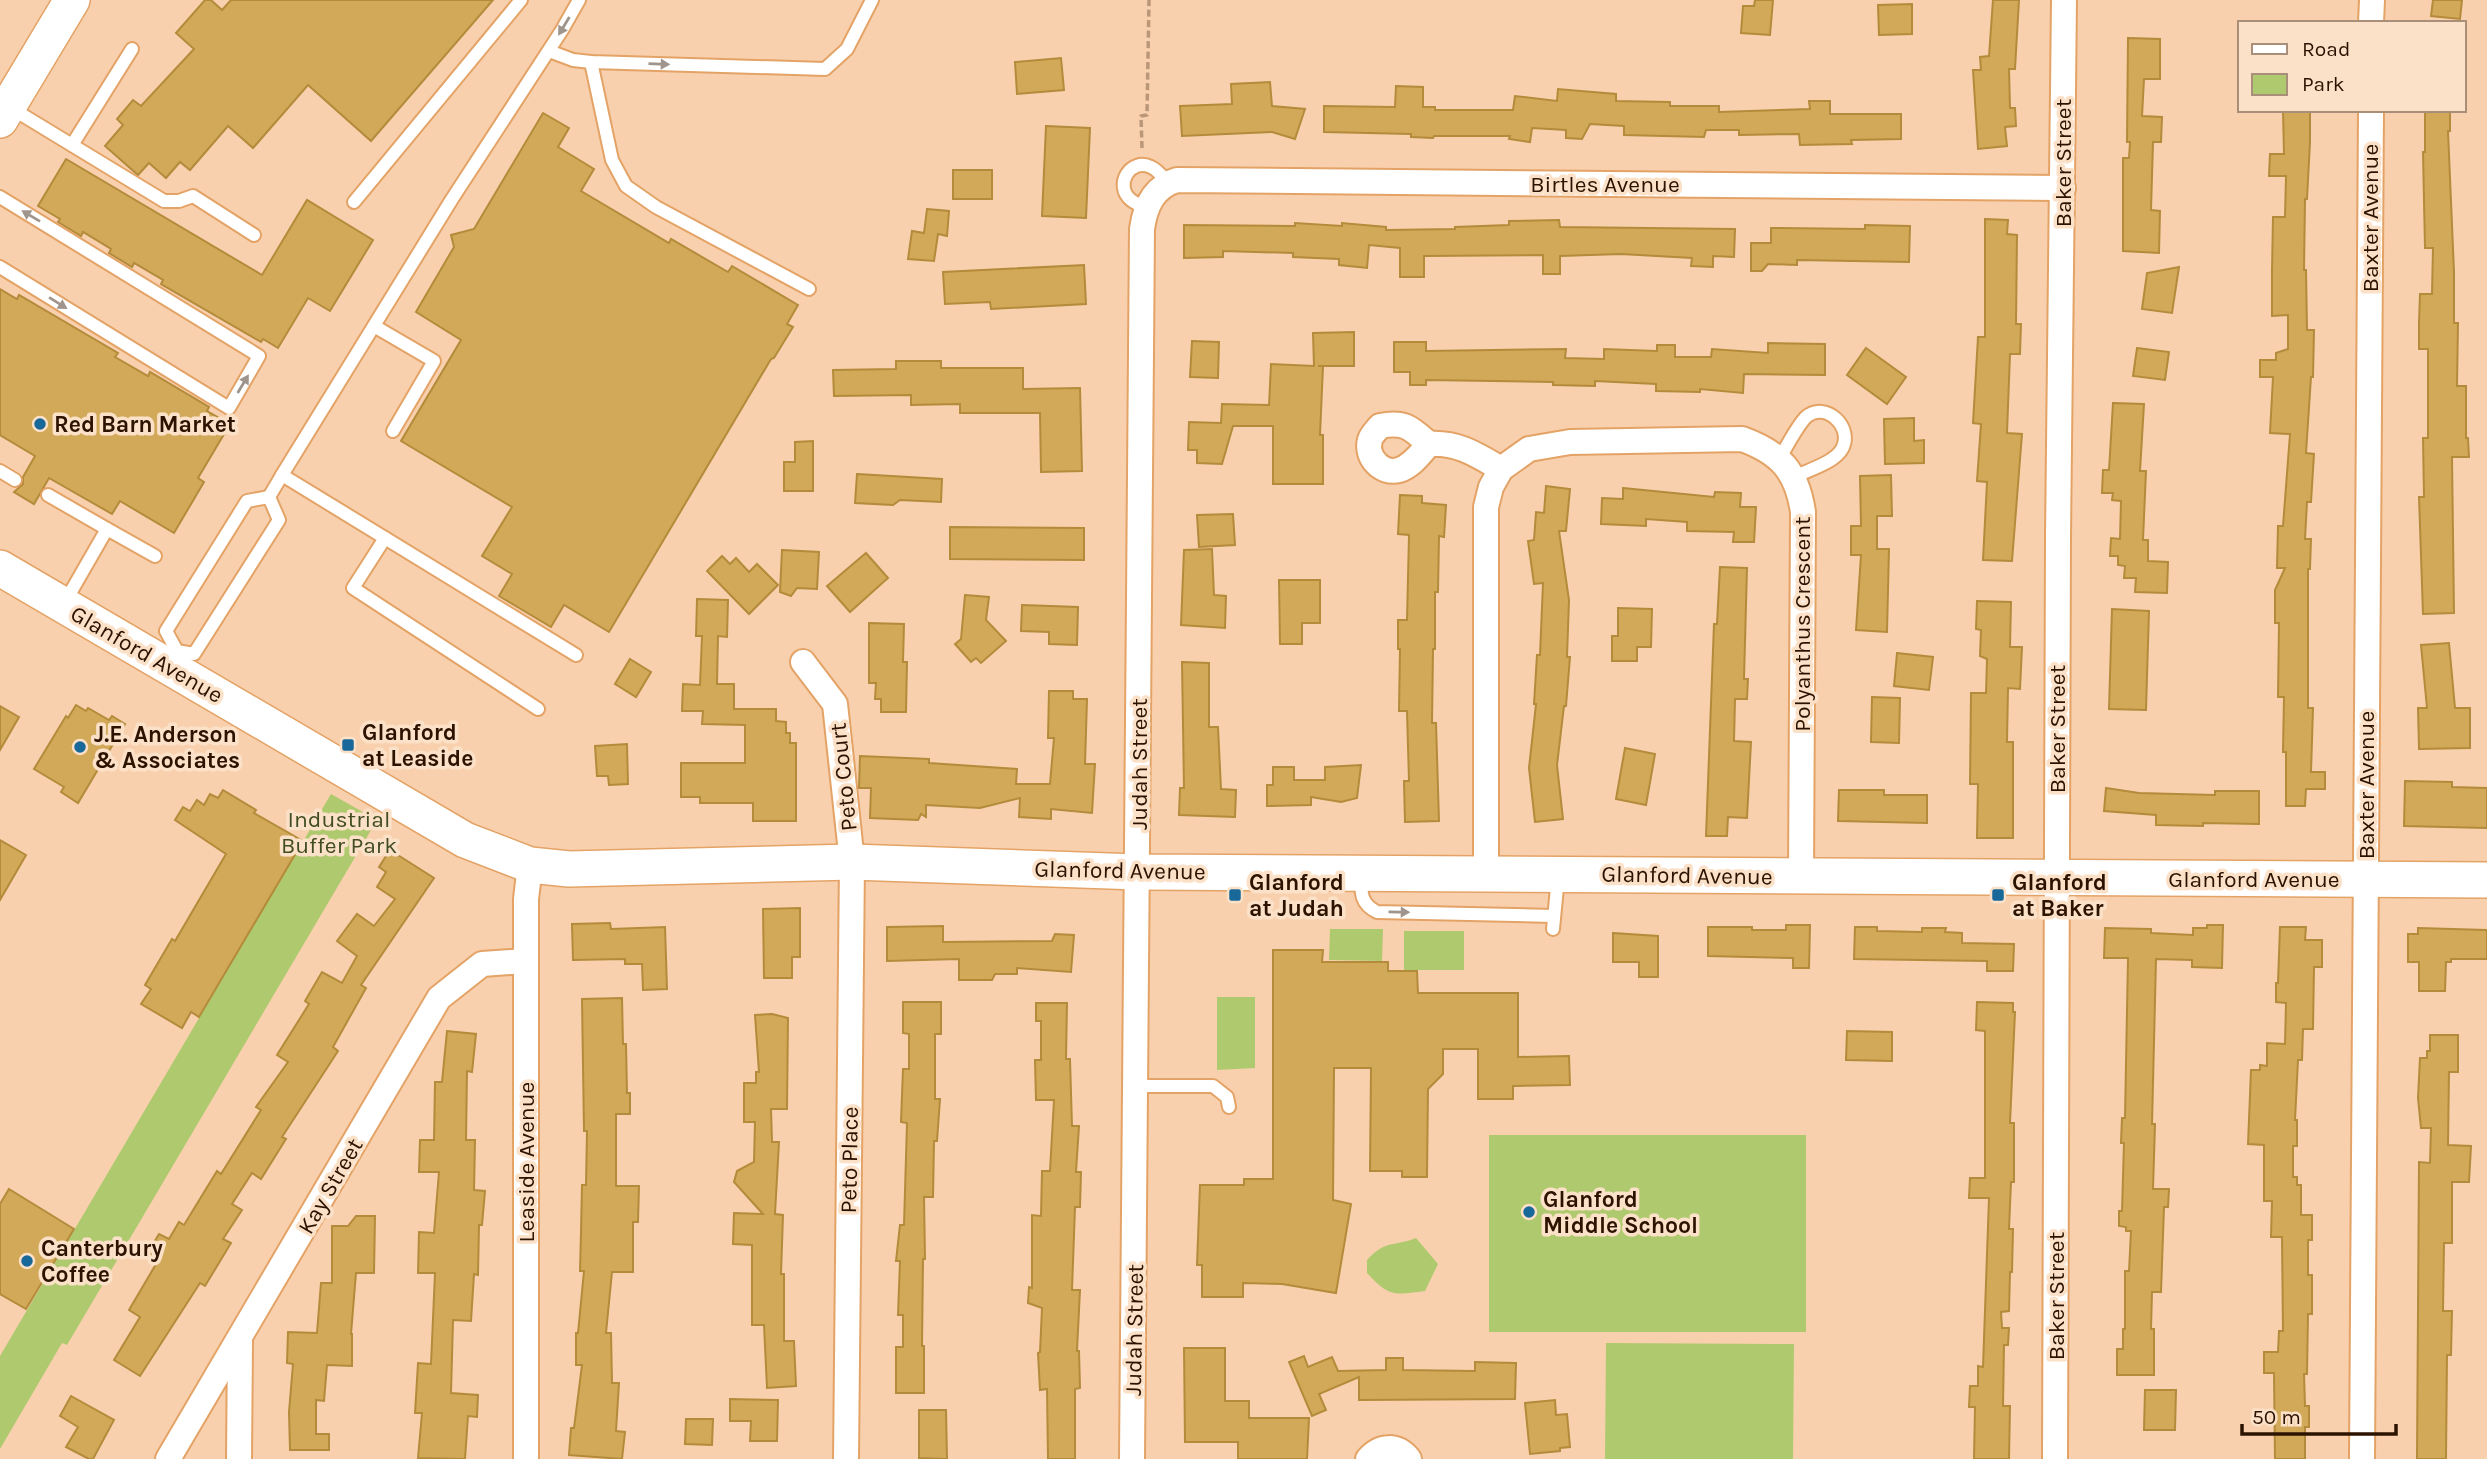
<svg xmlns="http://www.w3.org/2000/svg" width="2487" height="1459" viewBox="0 0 2487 1459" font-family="Karla,sans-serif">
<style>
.green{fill:#afc96e}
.building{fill:#d2a959;stroke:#b38b3a;stroke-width:2}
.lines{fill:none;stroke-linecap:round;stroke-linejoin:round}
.service-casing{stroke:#e4a366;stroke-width:16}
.minor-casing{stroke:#e4a366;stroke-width:28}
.secondary-casing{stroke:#e4a366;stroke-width:38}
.path{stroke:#bb9779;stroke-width:3.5;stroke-dasharray:7 3.5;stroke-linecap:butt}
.service{stroke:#fff;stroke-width:12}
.minor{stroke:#fff;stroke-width:24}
.secondary{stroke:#fff;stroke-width:35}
.oneway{fill:#a0958c}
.poi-dot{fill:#18689a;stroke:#fce1c9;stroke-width:2.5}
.labels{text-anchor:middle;stroke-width:7;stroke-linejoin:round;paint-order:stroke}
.street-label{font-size:23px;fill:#2c1300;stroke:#fce1c9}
.poi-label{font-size:23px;font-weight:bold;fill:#2c1300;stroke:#fce1c9;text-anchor:start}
.park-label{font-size:23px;fill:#404d20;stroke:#fce1c9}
</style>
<rect width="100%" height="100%" fill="#f9d0ad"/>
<g class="green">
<path d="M331,794l46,26 -310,525 -5,-2 -62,106v-93z"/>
<path d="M1330,929h53l-1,32 -53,-1z"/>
<rect x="1404" y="931" width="60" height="39"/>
<path d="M1217,997h38v71l-38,2z"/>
<rect x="1489" y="1135" width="317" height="197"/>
<path d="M1416,1238l22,26 -13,27c-31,4 -36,6 -58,-18v-13c19,-21 27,-13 49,-22z"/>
<path d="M1606,1343l188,1 -1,115h-188z"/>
</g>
<g class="building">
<path d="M205,0h6l11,10 9,-10h262l-122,141 -63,-56 -55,63 -25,-22 -38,44 -10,-8 -14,16 -17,-15 -11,12 -33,-29 18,-21 -6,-6 16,-19 8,6 53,-57 -18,-16z"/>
<path d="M1755,0h18l-3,35 -29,-2 2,-27h11z"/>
<path d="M1993,0h26l-4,69h-6l1,39h5l1,18 -11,1 2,19 -29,3 -5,-79h8l-1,-13 9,-1z"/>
<path d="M2433,0h29l-2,19 -29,-3z"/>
<path d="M1912,4v30l-33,1 -1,-30z"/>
<path d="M2128,38l32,1v40h-16l-2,37 20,1 -1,25h-8l-2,68 9,1 -1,42 -36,-2v-93h6l1,-16h-3z"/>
<path d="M1061,58l3,32 -47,4 -2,-32z"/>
<path d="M1270,82l2,24 33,3 -10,30 -23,-7 -90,4 -2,-30 52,-2 -1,-20z"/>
<path d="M1396,86l27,1v20h12v3h78l2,-14 42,5 1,-12 58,5v7l54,1v4h49v6l91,-3 -1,-8h21v13h71v25l-50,1 1,4 -52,1 -1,-11 -60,1v-5h-33l-2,7 -80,-2v-9l-34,-2 -8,15 -16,-1v-8l-34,-2 -2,14 -21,-3 1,-3h-76l-1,2 -22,-1v-3l-87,-2v-26l71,1z"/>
<path d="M2283,110h27v32l-3,57h-2l-1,71h2l1,60h7l-1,47h-2l-5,76 8,1 -3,48h-4l-2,37h6l-1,30h-2v139h5l-2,64h14v17h-19l-1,17h-19v-54h-3l1,-55h-6l1,-74h-4v-33l10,-22h-8l1,-42h5l7,-92 -20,-1 3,-56h-13v-17h16v-7l12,-4v-34l-16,1v-45l1,-54h12l1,-41h-17l1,-22h14z"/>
<path d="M2425,110h25v21h-2l6,141v51h4l-1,63h9v52h2l1,19h-17l2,156 -31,1 -4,-117h5l-1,-59h5v-89h-9v-26l1,-29h12l1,-46h-8l-2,-96h2z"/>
<path d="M543,113l26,15 -11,19 36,22 -13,22 88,52 2,-4 57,33 4,-6 66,39 -11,19 6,3 -19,31 -3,1 -162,273 -45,-27 -13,22 -52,-31 13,-22 -30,-18 30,-49 -111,-66 60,-101 -45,-28 38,-65 -3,-12 23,-6z"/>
<path d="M1046,126l44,2 -4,90 -44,-2z"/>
<path d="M66,159l196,116 45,-75 66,40 -43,71 -22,-13 -30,50 -15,-9 -2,3 -100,-58 2,-4 -29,-17 -2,4 -23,-14 2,-4 -28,-17 -2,4 -23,-14 2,-3 -22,-13z"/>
<rect x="953" y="170" width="39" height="29"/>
<path d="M927,209l22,2 -2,25 -9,-2 -4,27 -26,-2 4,-28 12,2z"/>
<path d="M1985,219l23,1 -1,14 10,1 -1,89h5l-1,30h-10l-3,79 15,1 -10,127 -29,-1 4,-78 -10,-1 4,-57 -8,-1 5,-86h7z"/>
<path d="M1559,220l1,7 175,2 -1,28 -21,-1v11l-22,-1 1,-8 -71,-4 -61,2v18h-17v-19l-119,1v21h-24v-29l-31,-3 -2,23 -28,-3v-6l-46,-2v-4l-70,-2v6l-39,1v-33l111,1v-3l47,3v-3l44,4v3l69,-1v-2l54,-2v-4z"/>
<path d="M1865,225l45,1 -1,36 -112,-2v5l-29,-1 -6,7h-11v-28h20v-15l94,1z"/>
<path d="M1084,265l2,39 -95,5 -1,-7 -45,2 -2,-32z"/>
<path d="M2179,267l-7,46 -30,-4 5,-36z"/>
<path d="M0,289l17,10 2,-4 99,58 -3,4 33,19 2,-4 59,35 -2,4 23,13 -32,54 6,4 -30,51 -54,-32 -8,13 -63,-36 -15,26 -20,-12 9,-8v-7l12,-21 -35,-21z"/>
<path d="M1354,332v34h-36h5l-3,69h3v49h-50v-58h-40l-11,38 -25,-1v-13h-9l1,-28 32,1 1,-19 47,1 2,-41 43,2 -1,-33z"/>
<path d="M1192,341l27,1 -1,36 -28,-1z"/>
<path d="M1394,342h32v9l140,-2 -1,9 39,1v-10l53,2v-6h18v12h36l1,-8 56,4v-10l57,1v31l-81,-1 -1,19 -43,-4v3l-44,-1v-7l-61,-3v5l-42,-1v-3l-127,-2v5h-16v-13h-16z"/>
<path d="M1866,348l40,29 -19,27 -40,-29z"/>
<path d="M2137,348l32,4 -4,28 -32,-4z"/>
<path d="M896,361h45v7h82v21l57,-1 2,83 -41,1 -1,-59h-80v-9l-49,1v-10l-77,1 -1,-26 63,-1z"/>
<path d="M2113,403l31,1 -4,67h6l-3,69h5v21l20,1 -1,31 -32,-1 1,-14h-12l1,-12 -7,-1v-9h-8l1,-18 9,1 1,-38 -9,-1 1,-7h-11l1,-23h6z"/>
<path d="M1914,418v23l10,-1v23l-39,1 -1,-45z"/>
<path d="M813,441v50h-29v-29h11v-20z"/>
<path d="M857,474l85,5 -1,23 -41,-2 -7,5 -38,-2z"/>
<path d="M1891,475l1,41h-15v33h12l-2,83 -31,-2 5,-75h-10v-29h10l-1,-50z"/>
<path d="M1546,486l24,3 -4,42h-7l10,69 -2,57h3l-4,49h-2l-7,59 6,54 -28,3 -6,-54 7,-64h-2l3,-49h3l3,-72 -9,1 -6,-43 6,-1 2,-28 8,1z"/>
<path d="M1623,488l91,9 1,-5 26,1 -1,14h16l-2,35h-21l1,-10 -47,-1v-9l-41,-3v7l-45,-2 1,-26 21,1z"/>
<path d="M1400,495l22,1v7l24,2 -2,32 -5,-1 -1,56h-3v57h-2l-1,74h4l3,98 -34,1 -1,-41h5l-2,-70h-8l1,-62h-2v-29h9l2,-85 -11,-1z"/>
<path d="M1233,514l2,31 -36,2 -2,-32z"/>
<path d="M950,527l134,1v32l-134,-1z"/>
<path d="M1212,549l2,46 12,1 -1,32 -44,-3 3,-75z"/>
<path d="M782,550l37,2 -2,37 -20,-1 -6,8 -11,-4z"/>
<path d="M866,553l22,25 -38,34 -23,-26z"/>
<path d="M722,556l8,8 6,-6 13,14 8,-8 21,21 -29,29 -42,-43z"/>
<path d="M1720,567l27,1 -3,111h4l-1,20h-12l-1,42 17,1 -4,76 -19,-1 -1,19h-21l8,-212h3z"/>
<path d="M1279,580h41v43h-18v21h-22z"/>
<path d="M965,595l24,2 -3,23 20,21 -25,22 -5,-5 -5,4 -16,-18 6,-5z"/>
<path d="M697,599l31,1 -1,37 -9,-1 -1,48h17v25h42v12l10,1v11h4v10h6v78h-43v-18h-53v-6h-19v-34h64v-38l-43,-1 1,-13h-21l1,-27 17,1 2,-49h-6z"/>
<path d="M1977,601l34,1 -1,45h12l-2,42 -12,-1 -1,54h6v96h-36l1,-54h-8l1,-91h15l1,-34 -7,-3 1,-26 -5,-1z"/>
<path d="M1022,605l56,2 -1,38 -28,-1v-12l-28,-1z"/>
<path d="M1618,608l34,1 -1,38h-14v14h-25v-25h6z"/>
<path d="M2112,609l37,2 -3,99 -37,-1z"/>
<path d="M869,623l35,1 -1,38h4l-1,50h-25v-13h-6l1,-16h-7z"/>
<path d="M2449,643l6,65h15v40l-51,1 -1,-41h9l-6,-63z"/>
<path d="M1897,653l36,4 -4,33 -35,-4z"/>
<path d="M630,659l21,13 -15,25 -21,-13z"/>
<path d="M1182,662l27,1v64h9l3,62 15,1 -1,27 -56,-2 1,-27h4z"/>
<path d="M1049,691h24v8h14l-2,65h10l-3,49 -41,-4v10l-32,-2 1,-19 -40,10 -54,-3v12l-5,-3 -3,6 -48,-2 1,-30h-12l1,-32 69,3v4l88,6 -1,15h34l4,-46h-6z"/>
<path d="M1872,697l28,1 -1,45 -28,-1z"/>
<path d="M76,705l10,6 2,-3 21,12 3,-4 13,8 -47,79 -17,-11 3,-5 -30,-18 32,-53 2,2z"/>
<path d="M0,706l19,11 -19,33z"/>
<path d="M627,744l1,40 -19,1 -1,-9h-11l-2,-30z"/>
<path d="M1625,748l30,6 -9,51 -30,-6z"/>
<path d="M1361,765l-4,33 -16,4 -30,-5v8l-44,1v-21h6v-18h21v13h31v-13z"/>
<path d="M2405,781l47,1v5l35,1v40l-83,-2z"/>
<path d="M2106,788l33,5 76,2v-4h44v33l-56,-1v3l-47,-1v-10l-52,-4z"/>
<path d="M223,790l33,20 -2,3 49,28 -104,176 -8,-5 -9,16 -41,-24 10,-15 -6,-4 27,-46 3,2 51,-87 -51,-34 8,-13 7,4 7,-11 7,5 6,-11 8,4z"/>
<path d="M1839,790h45v5h43v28l-89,-2z"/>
<path d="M0,840l26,15 -26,45z"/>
<path d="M390,850l44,28 -73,107 5,3 -33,59 5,4 -56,86 4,2 -25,40 -9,-6 -20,31 10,6 -19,29 8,4 -26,43 -5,-3 -60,93 -26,-16 26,-43 -11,-7 30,-51 -11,-7 11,-18 10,5 10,-17 5,3 33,-54 4,3 40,-64 -5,-3 32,-45 -11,-7 32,-51 -4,-3 17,-29 20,11 15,-27 -20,-15 20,-27 17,12 21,-27 -18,-12 9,-15 -7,-5z"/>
<path d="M800,908v49h-8v21h-28l-1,-69z"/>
<path d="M610,923l1,6 54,-2 2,62 -24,1 -1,-26h-17v-5l-52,1 -1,-36z"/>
<path d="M1786,925h24l-1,43h-16v-10l-85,-2v-29h44v3h34z"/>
<path d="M2207,925h16l-1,43 -30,-1v-7l-36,-1 -4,165h3l-2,65h16l-1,18h-4l-3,85h-9l-1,37h3v46h-37v-26h6v-20h2v-58h4l2,-40h-5v-4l-7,-1v-15h3l2,-68h-3l1,-25h3l3,-160h-24l1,-30 46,1v4l42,2v-7h14z"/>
<path d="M943,926v16l109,-1 3,-7 19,1 -3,37 -54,-4v6h-22l-3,6h-33v-21l-72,2v-34z"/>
<path d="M1855,927h22v4l45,1v-4h24l-1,4 17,1v10l52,1 -1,27h-26v-10l-133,-2z"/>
<path d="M2280,927h26l-1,13h17v27h-8l-1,62h-10l-1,31h-4l-3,60h2v26h-4v31h4v8h4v30h11v25h-4v35h4v39h-4l-1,60h-3l1,32h4v21h-4v32h-30l-1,-86h-10v-21h14l1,-21h4l-1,-94h-11l1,-36h-8v-56l-16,-1 3,-74h9v-5l7,1v-23l18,1 1,-41 -10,-1v-19h2z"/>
<path d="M2418,928l69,2v29h-36v3h-5l-1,29h-26v-29h-11v-28h10z"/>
<path d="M1613,933l45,3v41h-19v-15h-26z"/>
<path d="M1273,950h50l-1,12h66v9h29l1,22h100v64l51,-1 1,29 -57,1v13h-35v-50h-35v25l-15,15 -1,88h-25v-6h-32l1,-103h-37l-1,132 18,4 -15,89 -54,-9 -39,-1v14h-41v-32h-5l3,-80h44v-6h29z"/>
<path d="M622,998l1,46h3l1,49h3v21h-14v72h23l-1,36h-5v50h-21l-6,61h5l1,50h7l-3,48 9,1 -3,27 -53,-4 2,-27h3l8,-63h-6v-32h2l6,-62h-4l1,-38 1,-48h4l1,-54h-3l-2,-132z"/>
<path d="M903,1002h38v32h-6v65h5l-3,42h-3l-1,56h-9l1,62h-2l-1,87h2v47h-28v-46h7v-32h-5l2,-54h-4l4,-36h4l3,-102 -6,-1 2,-53h6v-35l-6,-1z"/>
<path d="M1977,1002l36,1v9h2l-5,111h4v59h-3l-2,47h4l-1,43h-2l-1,39 -8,1 1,16h7l-1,17h-4l-1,61h7l-1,53h-35l1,-52h-6l1,-21h8v-20l5,1 6,-169h-20l1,-20h15v-147l-9,-1z"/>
<path d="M1036,1003h31l-1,56h4l2,67h7l-3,46h5l-1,35h-5l-3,83h8l-3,61h2l1,37 -5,1v70h-27l-1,-70 -7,1 -2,-37 2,-1 2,-44 -14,-5 1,-16 3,1v-73l9,1 1,-45h8l4,-71h-18l-1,-40h6v-39h-5z"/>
<path d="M772,1014l16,4 -1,91h-16l1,33h7l-4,72 8,1 -2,59h3v67h10l2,45 -29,2 -3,-63h-12v-80l-19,-1 1,-31 29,1 -29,-32 3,-11 17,-9 1,-40h-11v-39h12v-11h3l-4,-57z"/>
<path d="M447,1031l29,3 -4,38 -5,-1 -1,69h9l-1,50 11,1 -3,34h-3l-1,50 -4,-1 -3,47 -18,-1 -2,73 27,2 -1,22 -9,-1 -3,43 -47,-1 4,-45h-7l3,-50 13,1 4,-91h-17l1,-41 15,1 5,-61h-20l1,-32h14l1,-58h7z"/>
<path d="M1847,1031l45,1v29l-46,-1z"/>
<path d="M2430,1035h28v37h-9l-1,73 23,1 -2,36h-17v61h-8l-1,68h9l-1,44h-4l-1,104h-29l2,-297 11,1 1,-35h-10l-3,-30 2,-40h7v-7h3z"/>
<path d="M9,1189l65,40 -48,80 -26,-15v-90z"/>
<path d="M356,1216h19l-1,57h-18l-5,61h1v32l-25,-1 -3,36 -8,-1v34h13v16h-39l-1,-38 4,-48 -6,-1 1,-31 29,1 4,-50h11v-57h16z"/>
<path d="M1184,1348h41v53h24v17h60l-2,41h-69v-17h-53z"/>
<path d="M1304,1356l4,11 24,-10 6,14 48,-1v-12h17v12l72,1v-9l41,1 -1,36 -156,1v-23l-40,17 7,16 -14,6 -23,-54z"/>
<path d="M2145,1390h31l-1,40h-31z"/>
<path d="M71,1396l43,24 -21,39h-4l-23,-12 12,-20 -18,-11z"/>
<path d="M730,1399l48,1 -1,41h-27l1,-20h-21z"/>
<path d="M1555,1400l1,15 11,-1 3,33 -10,1v3l-30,3 -5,-51z"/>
<path d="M919,1410h27l1,49 -28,-1z"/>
<path d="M686,1419h27l-1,26 -27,-1z"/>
</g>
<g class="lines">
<g class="service-casing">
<g id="service">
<path d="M549,51l24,9 18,2 234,7 22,-20 25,-49"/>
<path d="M591,62l21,98 14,26 30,21 153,82"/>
<path d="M11,108l153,93h15l14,-5 61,39"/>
<path d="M72,145l60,-96"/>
<path d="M0,197l259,159 -30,52 -229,-141"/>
<path d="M354,202l167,-202"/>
<path d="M1146,208c-5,-2 -11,-5 -15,-8 -18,-15 0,-43 20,-33 7,3 12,10 17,16"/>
<path d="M374,326l60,35 -41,70"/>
<path d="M1779,459c7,-11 18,-33 27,-42 20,-17 48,11 36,32 -8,14 -34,21 -48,28"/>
<path d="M0,471l15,9"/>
<path d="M282,475l170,-276 110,-169 17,-30"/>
<path d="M48,495l59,34 -42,73"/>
<path d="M269,497l10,23 -85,134 -17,-3 -11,-20 81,-130z"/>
<path d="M269,497l13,-22 294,180"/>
<path d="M107,529l48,27"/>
<path d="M385,538l-32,50 185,121"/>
<path d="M1361,877c0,17 0,27 16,35l177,4"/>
<path d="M1553,929l5,-52"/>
<path d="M1136,1086h77l14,11 2,10"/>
</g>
</g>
<g class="minor-casing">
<g id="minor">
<path d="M2371,23l1,-23"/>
<path d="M1429,444c-8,9 -17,22 -30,26 -17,5 -34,-13 -29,-30 1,-5 7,-10 10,-14 25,-5 31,2 49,18 29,-2 48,11 72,25"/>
<path d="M803,662l32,42 17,158 -6,597"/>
<path d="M1486,873v-366l5,-20 10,-18 28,-20 41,-7 172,-3c39,14 55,33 61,73l-2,364"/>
<path d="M168,1459l271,-461 43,-34 44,-3"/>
<path d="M239,1459l1,-118"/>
<path d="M526,1459v-560l4,-34"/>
<path d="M1132,1459l10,-1230c3,-22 11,-42 35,-49l886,8"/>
<path d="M1368,1459c12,-14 29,-15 41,0"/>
<path d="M2055,1459l3,-923 6,-536"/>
<path d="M2362,1459l9,-1349"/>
</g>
</g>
<g class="secondary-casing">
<g id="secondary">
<path d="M0,120l72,-120"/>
<path d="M0,568l465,272 65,25 39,4 283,-7 286,10 1349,8"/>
</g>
</g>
<path class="path" d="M1142,148l-1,-32 6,-1 2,-115"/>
<use href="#service" class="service"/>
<use href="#minor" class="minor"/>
<use href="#secondary" class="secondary"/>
</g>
<defs><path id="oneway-solid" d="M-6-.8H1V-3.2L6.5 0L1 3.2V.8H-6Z" transform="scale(1.75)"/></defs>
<g class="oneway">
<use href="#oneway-solid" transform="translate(564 26) rotate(121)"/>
<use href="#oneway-solid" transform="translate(659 64) rotate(2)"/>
<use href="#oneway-solid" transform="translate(31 216) rotate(-149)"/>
<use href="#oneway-solid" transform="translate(58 303) rotate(32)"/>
<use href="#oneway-solid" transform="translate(243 384) rotate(-59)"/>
<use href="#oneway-solid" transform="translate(1399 912) rotate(1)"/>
</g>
<g class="poi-dot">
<circle cx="40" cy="424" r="7"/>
<rect x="341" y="738" width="14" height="14" rx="3.5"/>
<circle cx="80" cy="747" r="7"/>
<rect x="1228" y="888" width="14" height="14" rx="3.5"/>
<rect x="1991" y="888" width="14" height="14" rx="3.5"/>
<circle cx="1529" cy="1212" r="7"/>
<circle cx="27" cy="1261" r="7"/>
</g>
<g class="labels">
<g class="street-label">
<text transform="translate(2063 163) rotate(-90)" y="8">Baker Street</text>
<text x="1605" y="192">Birtles Avenue</text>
<text transform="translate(2370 218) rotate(-90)" y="8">Baxter Avenue</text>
<text transform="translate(1802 624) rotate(-90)" y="8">Polyanthus Crescent</text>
<text transform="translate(147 654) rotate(30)" y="8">Glanford Avenue</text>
<text transform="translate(2057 729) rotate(-90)" y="8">Baker Street</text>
<text transform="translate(1139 764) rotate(-90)" y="8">Judah Street</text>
<text transform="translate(843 777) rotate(-96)" y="8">Peto Court</text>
<text transform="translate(2366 785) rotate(-90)" y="8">Baxter Avenue</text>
<text transform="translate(1120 870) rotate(1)" y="8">Glanford Avenue</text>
<text transform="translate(1687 875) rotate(1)" y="8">Glanford Avenue</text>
<text x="2254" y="887">Glanford Avenue</text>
<text transform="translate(849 1160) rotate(-89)" y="8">Peto Place</text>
<text transform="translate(526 1162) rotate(-90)" y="8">Leaside Avenue</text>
<text transform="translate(330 1186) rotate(-60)" y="8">Kay Street</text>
<text transform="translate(2056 1296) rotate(-90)" y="8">Baker Street</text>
<text transform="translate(1134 1330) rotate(-89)" y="8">Judah Street</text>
</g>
<g class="poi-label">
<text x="54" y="432">Red Barn Market</text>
<text x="362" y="740">Glanford<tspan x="362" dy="26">at Leaside</tspan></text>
<text x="94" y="742">J.E. Anderson<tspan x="94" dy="26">&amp; Associates</tspan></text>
<text x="1249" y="890">Glanford<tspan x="1249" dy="26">at Judah</tspan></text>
<text x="2012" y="890">Glanford<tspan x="2012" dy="26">at Baker</tspan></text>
<text x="1543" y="1207">Glanford<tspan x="1543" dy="26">Middle School</tspan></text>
<text x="41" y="1256">Canterbury<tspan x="41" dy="26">Coffee</tspan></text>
</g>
<g class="park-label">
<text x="339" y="827">Industrial<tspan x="339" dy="26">Buffer Park</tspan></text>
</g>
</g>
<rect x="2238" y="21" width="228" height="91" fill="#fce1c9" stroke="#a98f79" stroke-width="2"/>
<rect x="2252" y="44" width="35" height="10" fill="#ffffff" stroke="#a98f79" stroke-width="2"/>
<text x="2302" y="56" font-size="21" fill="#2c1300">Road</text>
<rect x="2252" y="74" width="35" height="21" fill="#afc96e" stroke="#a98f79" stroke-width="2"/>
<text x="2302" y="91" font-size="21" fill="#2c1300">Park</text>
<path d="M2242 1424v10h154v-10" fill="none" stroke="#2c1300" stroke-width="3.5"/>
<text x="2252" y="1424" font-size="21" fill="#2c1300" stroke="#fce1c9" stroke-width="5" paint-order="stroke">50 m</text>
</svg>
